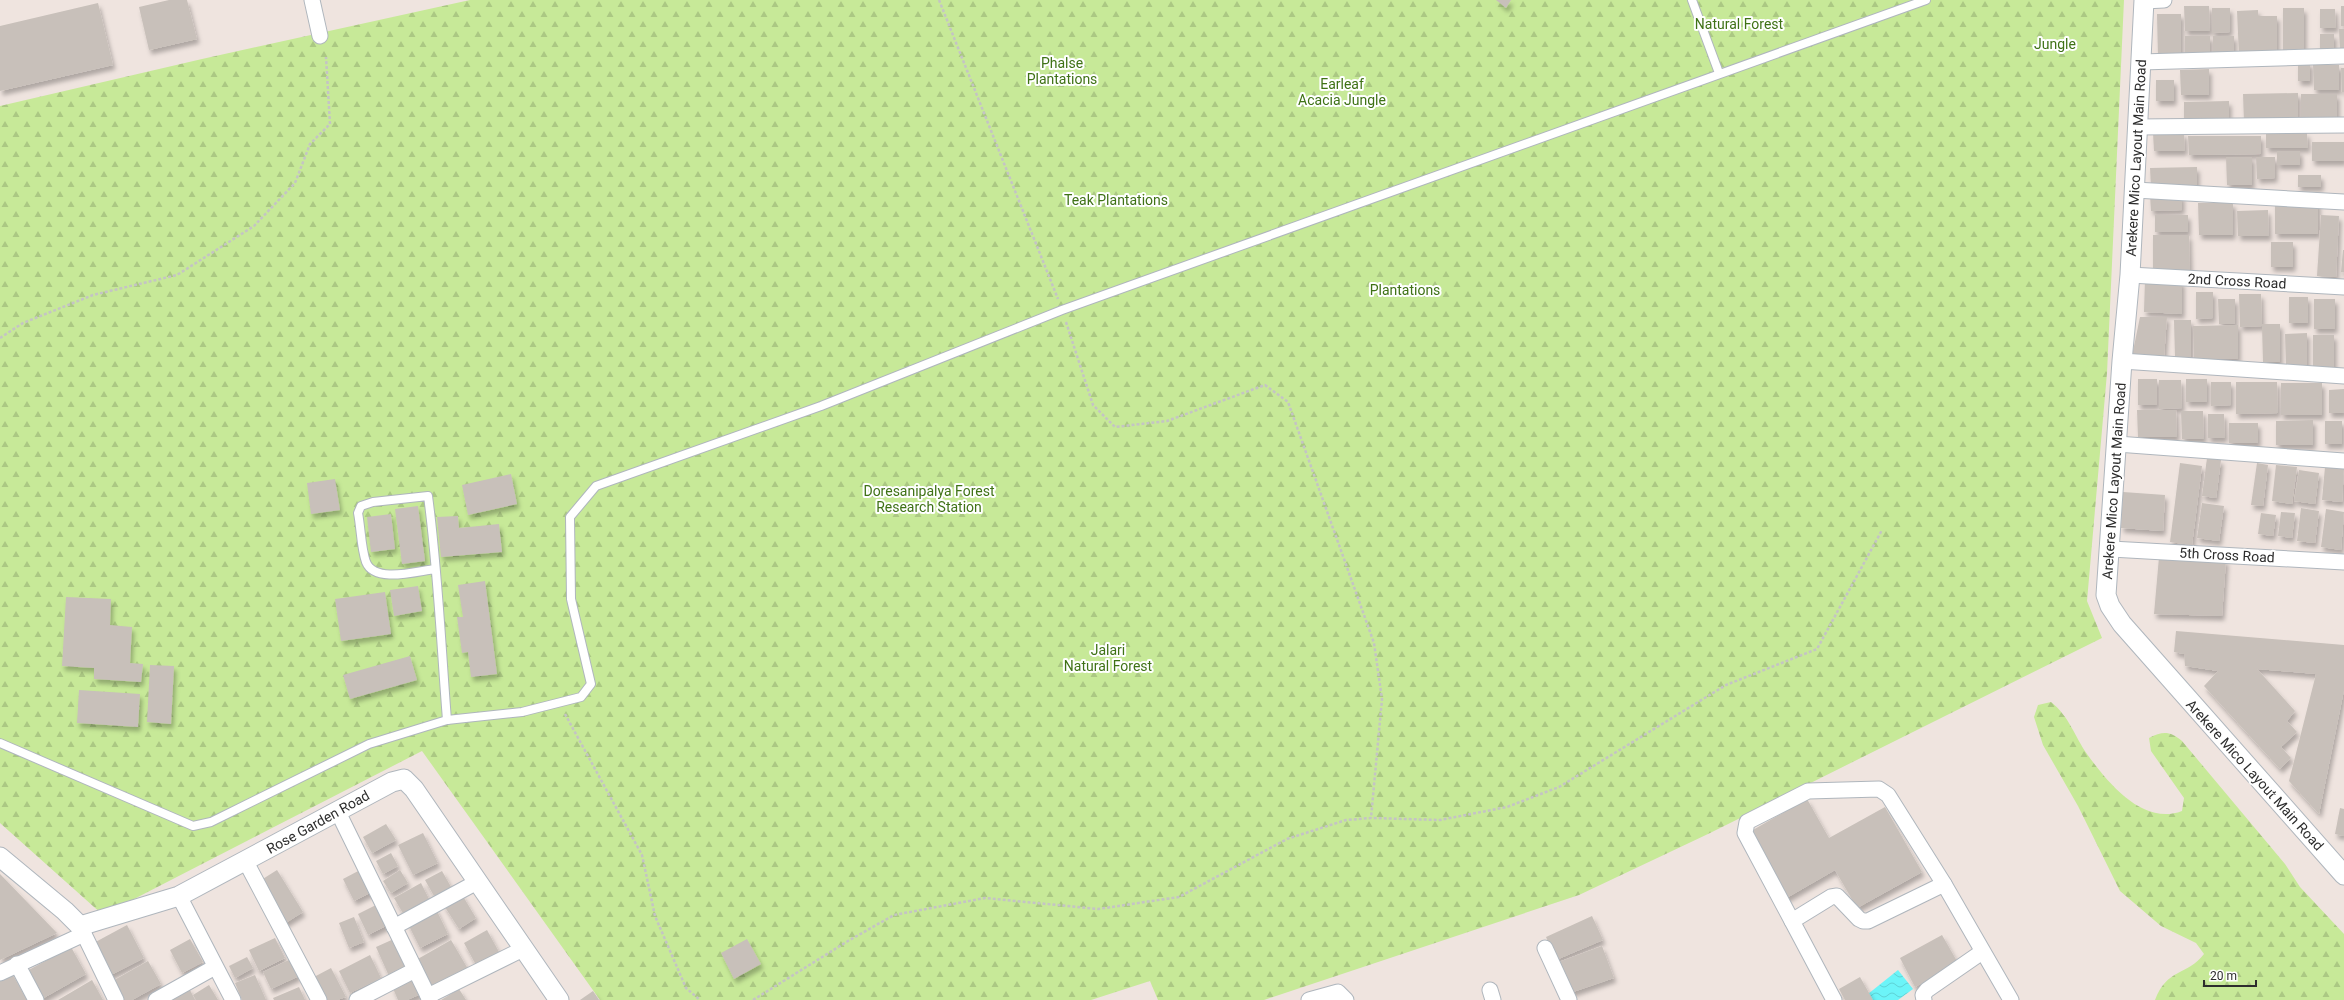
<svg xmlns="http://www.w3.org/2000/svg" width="2344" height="1000" viewBox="0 0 2344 1000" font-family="Roboto,sans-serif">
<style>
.forest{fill:url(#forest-firs)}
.water{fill:url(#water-waves)}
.building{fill:#c8c0ba;filter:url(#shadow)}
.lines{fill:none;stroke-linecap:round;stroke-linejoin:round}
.service-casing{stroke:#afb6bd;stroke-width:10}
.minor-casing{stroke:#afb6bd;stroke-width:17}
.tertiary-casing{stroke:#afb6bd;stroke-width:21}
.path{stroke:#c4c4c4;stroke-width:2.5;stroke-dasharray:3 2;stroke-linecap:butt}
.service{stroke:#fff;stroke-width:8}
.minor{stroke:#fff;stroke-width:15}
.tertiary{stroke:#fff;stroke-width:19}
.labels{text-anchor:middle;stroke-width:4;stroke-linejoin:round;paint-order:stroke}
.park-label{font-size:14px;fill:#3f7216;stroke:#fff}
.street-label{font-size:14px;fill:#2d2d2d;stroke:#fff}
</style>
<defs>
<pattern id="forest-firs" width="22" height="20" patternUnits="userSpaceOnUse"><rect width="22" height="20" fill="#c7e998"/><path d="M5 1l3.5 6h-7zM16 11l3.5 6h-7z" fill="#abc883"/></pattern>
<pattern id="water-waves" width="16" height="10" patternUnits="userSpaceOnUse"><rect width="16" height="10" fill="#6cf4f8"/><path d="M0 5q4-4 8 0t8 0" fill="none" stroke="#5ed2d5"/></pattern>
<filter id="shadow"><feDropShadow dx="2.5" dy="4.5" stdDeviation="2" flood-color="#0004"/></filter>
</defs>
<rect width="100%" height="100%" fill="#efe4df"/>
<g class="forest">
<path d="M470,0h1654l-17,373 -20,228 15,37 -394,196 -129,61 -315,105h-106l-8,-19 -59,19h-491l-178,-249 -319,164 -103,-92v-717l202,-47z"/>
<path d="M2051,702c18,14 24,35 36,52 21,29 56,72 95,57l2,-13 -33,-47 -2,-13c14,-7 21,-7 33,3l103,123 15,23 44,47v66h-189c12,-32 32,-24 49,-46l-8,-11 -35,-17 -41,-35 -42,-85 -35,-61 -9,-28 4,-12z"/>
</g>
<path class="water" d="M1898,970l15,19 -15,11h-26l-4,-6z"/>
<g class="building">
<path d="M169,0h18l10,39 -48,11 -10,-43z"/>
<path d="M1496,0h15l-5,8z"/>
<path d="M98,3l15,62 -113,26v-65z"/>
<path d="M2184,6h25l1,25h-25z"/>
<rect x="2341" y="6" width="3" height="20"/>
<path d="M2212,8h18v24l-18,1z"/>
<rect x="2283" y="8" width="21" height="43"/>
<path d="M2320,9h15l1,19h-16z"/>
<path d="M2258,10v6h19v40l-38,-1 -2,-44z"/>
<path d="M2157,14h24v42l-23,1z"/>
<path d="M2339,29h5v22h-4z"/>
<rect x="2320" y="34" width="14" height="20"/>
<path d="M2185,36h25v20l-25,1z"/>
<rect x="2213" y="36" width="21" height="21"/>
<path d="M2310,62v19h-12v-18z"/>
<path d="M2313,65h26v25h-25z"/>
<path d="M2341,68h3v24h-2z"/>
<path d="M2209,69v26h-28l-1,-25z"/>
<rect x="2156" y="80" width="18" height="21"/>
<path d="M2298,93v29h-54l-1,-28z"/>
<rect x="2301" y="94" width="36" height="28"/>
<path d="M2229,101v22h-45v-21z"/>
<path d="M2153,133h31l1,18h-31z"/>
<path d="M2307,133l1,15h-42v-14z"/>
<path d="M2188,136h73v18l-72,1z"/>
<rect x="2312" y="142" width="32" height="19"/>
<rect x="2277" y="151" width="23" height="14"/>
<path d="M2226,157h26v28h-25z"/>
<path d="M2256,157h19v21l-18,1z"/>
<path d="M2197,167v20h-46l-1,-19z"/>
<rect x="2298" y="175" width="23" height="12"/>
<path d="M2150,195h32v15l-31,1z"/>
<path d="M2318,201v33h-43v-32z"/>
<path d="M2198,203h35v32h-34z"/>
<path d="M2268,210l1,26h-31l-1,-25z"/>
<rect x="2155" y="215" width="33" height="17"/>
<path d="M2321,215l18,1 -3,61 -19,-1z"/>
<path d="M2153,235h36l1,36h-37z"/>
<rect x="2271" y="242" width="22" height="25"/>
<path d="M2343,250h1v22h-3z"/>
<path d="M2145,279l37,2v33l-38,-2z"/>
<path d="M2196,292h17v26l-17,1z"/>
<path d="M2239,294h22l1,30h18v38h-17l-1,-36 -22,1z"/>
<rect x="2289" y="297" width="19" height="26"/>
<path d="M2218,299h17v25h-16z"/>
<rect x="2314" y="299" width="21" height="30"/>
<path d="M2140,317h27l-3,40 -32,-1z"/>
<path d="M2174,320h17v37h-16z"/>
<path d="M2238,325v34h-44l-1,-33z"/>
<path d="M2307,333v33h-21l-1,-32z"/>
<rect x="2313" y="335" width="21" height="33"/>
<rect x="2138" y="379" width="19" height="26"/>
<rect x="2186" y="379" width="21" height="23"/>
<path d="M2159,380h22l1,28 -23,1z"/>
<path d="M2211,382h20v23l-20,1z"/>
<path d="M2236,382h41l1,31 -42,1z"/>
<rect x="2281" y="383" width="41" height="32"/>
<path d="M2344,389v24h-15v-23z"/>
<path d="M2137,410h39l1,27h-39z"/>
<path d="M2181,411h22l1,28h-22z"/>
<path d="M2208,414h16l1,24h-17z"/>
<path d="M2313,420v25h-37v-24z"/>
<rect x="2325" y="421" width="17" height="23"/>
<rect x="2229" y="423" width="29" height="20"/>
<path d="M2207,458l14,2 -5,38 -14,-2z"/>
<path d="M2180,463l22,3 -10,79 -22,-3z"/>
<path d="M2257,463l11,2 -5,41 -12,-1z"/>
<path d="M2276,465l21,2 -5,37 -20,-3z"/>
<path d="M2325,467l19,2 -2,33 -20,-2z"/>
<path d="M2299,470l20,3 -4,31 -21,-3z"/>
<path d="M511,474l6,30 -49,11 -6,-30z"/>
<path d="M335,479l5,31 -29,4 -4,-31z"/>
<path d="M2123,492l42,3 -2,36 -42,-3z"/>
<path d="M2202,503l22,3 -5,35 -22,-3z"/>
<path d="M418,506l7,55 -23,3 -7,-55z"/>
<path d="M2301,508l18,3 -4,32 -18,-2z"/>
<path d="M2326,509l18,3 -3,38 -20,-3z"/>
<path d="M2281,512l14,1 -3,25 -14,-2z"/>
<path d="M2261,513l15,2 -3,21 -15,-2z"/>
<path d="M391,514l4,35 -24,3 -4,-35z"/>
<path d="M458,516l1,12 40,-4 3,28 -61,5 -4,-40z"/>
<path d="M2159,557l67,3 -4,56 -68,-2z"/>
<path d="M485,581l12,93 -26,3 -3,-25 -6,1 -5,-36h6l-5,-32z"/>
<path d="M418,586l4,25 -28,5 -4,-26z"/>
<path d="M385,592l6,42 -50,7 -6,-42z"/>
<path d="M66,597l45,2 -1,26 22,2 -2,36 13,1 -2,18 -47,-3v-11l-32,-2z"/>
<path d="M2176,631l168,14v45l-25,124 -30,-33 27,-107 -59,-5 38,42 -8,10 10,11 -16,15 10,11 -11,11 -76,-83 14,-15 -33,-5 -1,-12 -10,-2z"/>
<path d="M410,656l7,24 -67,19 -7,-24z"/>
<path d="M150,665l24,1 -3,58 -24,-2z"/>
<path d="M79,690l61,4 -2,33 -61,-4z"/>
<path d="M1807,799l22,39 56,-31 37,65 -65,36 -22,-38 -52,30 -37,-66z"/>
<path d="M2340,808l4,1v27l-9,-2z"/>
<path d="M386,824l10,16 -24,13 -9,-16z"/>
<path d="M423,833l15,30 -25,12 -15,-30z"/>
<path d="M391,853l7,13 -15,8 -7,-13z"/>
<path d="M362,869l12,22 -20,10 -11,-22z"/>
<path d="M277,870l26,42 -19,12 -26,-42z"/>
<path d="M400,870l8,13 -17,10 -8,-12z"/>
<path d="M442,871l9,16 -17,9 -9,-16z"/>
<path d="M0,874l57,59 -57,27z"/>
<path d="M421,883l9,18 -26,14 -10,-17z"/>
<path d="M461,893l15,25 -17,11 -16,-25z"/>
<path d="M380,903l10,21 -22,11 -10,-21z"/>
<path d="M435,907l13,27 -28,14 -13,-26z"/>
<path d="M1592,916l11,24 -47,20 -10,-23z"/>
<path d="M354,917l10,25 -15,6 -10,-25z"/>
<path d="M127,925l17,33 -37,19 -17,-32z"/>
<path d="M487,930l12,22 -23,13 -12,-22z"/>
<path d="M1942,935l16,28 -43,24 -15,-29z"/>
<path d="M275,938l10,20 -26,13 -10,-21z"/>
<path d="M396,938l12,30 -19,8 -13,-29z"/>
<path d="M190,939l13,23 -21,11 -12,-23z"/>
<path d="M747,939l14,25 -27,15 -13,-26z"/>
<path d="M451,940l17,29 -35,21 -17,-30z"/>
<path d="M1602,946l12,32 -47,16 -11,-31z"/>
<path d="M71,947l15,27 -46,26 -15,-28z"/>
<path d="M370,955l11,23 -31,15 -11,-22z"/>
<path d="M247,957l6,11 -18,10 -6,-12z"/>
<path d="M291,959l8,17 -28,13 -8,-17z"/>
<path d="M148,961l13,23 -29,16h-14l-9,-17z"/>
<path d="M331,968l15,29 -9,3h-11l-12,-23z"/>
<path d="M10,970l17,30h-27v-24z"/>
<path d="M255,975l11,25h-24l-7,-17z"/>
<path d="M413,977l8,17 -14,6h-9l-6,-14z"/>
<path d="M1860,977l13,23h-28l-6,-11z"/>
<path d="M92,980l11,20h-45z"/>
<path d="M209,985l9,15h-22l-3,-5z"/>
<path d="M299,987l6,13h-31l-1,-2z"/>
<path d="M189,988l6,12h-22l-2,-4z"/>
<path d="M459,989l7,11h-25z"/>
<path d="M593,991l6,9h-19z"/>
</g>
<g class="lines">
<g class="service-casing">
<g id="service">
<path d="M1692,0l27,73"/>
<path d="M435,569c-18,2 -60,15 -69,-7 -5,-14 -5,-34 -8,-49l3,-7 12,-4 55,-6c10,74 13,149 19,224"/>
<path d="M0,743l193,83 18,-4 158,-78 78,-24 75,-8 59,-15 10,-13 -20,-85 -1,-82 26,-31 225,-80 241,-96 864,-310"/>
</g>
</g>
<g class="minor-casing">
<g id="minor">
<path d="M312,0l8,36"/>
<path d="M2144,1l20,-1"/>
<path d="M2141,62l203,-6"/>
<path d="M2138,127l206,-2"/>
<path d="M2135,190l209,12"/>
<path d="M2130,275l214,12"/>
<path d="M2122,361l222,15"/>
<path d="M2117,444l227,17"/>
<path d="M2111,549l233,13"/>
<path d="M337,810l93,190"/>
<path d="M246,862l73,138"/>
<path d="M179,896l54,104"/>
<path d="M1792,921l-47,-88 2,-11 61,-31 71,-2 9,6 56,89 67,116"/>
<path d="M80,926l36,74"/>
<path d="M394,927l83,-45"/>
<path d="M1545,948l24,52"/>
<path d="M17,964l19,36"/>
<path d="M0,973l84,-39"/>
<path d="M1490,990l3,10"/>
<path d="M428,996l95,-47"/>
<path d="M156,1000l59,-33"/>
<path d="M357,1000l58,-30"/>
<path d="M1309,1000l29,-8 8,8"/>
<path d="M1834,1000l-42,-79 39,-24 6,-1 22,23 4,2h5l76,-37"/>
<path d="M1924,1000l-1,-5 4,-5 55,-38"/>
</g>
</g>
<g class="tertiary-casing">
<g id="tertiary">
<path d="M2144,0l-14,275 -8,86 -16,234 4,11 12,18 222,251"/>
<path d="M0,857l65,54 15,15 99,-30 213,-114 12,-3 10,10 145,211"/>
</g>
</g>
<g class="path">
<path d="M939,0l119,299"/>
<path d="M1066,322l27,83 22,22 52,-6 98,-36 23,17 86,241 8,56 -11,119"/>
<path d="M0,338l23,-15 70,-28 84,-20 77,-49 41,-43 15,-39 20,-20 -4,-67"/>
<path d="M565,714l77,141 13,61 31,72 14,12"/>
<path d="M753,1000l95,-59 46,-26 91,-17 113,11 81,-12 108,-58 59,-19 25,-2 69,2 67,-13 52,-20 167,-102 91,-36 65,-119"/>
</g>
<use href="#service" class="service"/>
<use href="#minor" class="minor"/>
<use href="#tertiary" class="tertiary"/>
</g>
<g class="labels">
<g class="park-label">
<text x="1739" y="29">Natural Forest</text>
<text x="2055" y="49">Jungle</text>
<text x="1062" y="68">Phalse<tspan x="1062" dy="16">Plantations</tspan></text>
<text x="1342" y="89">Earleaf<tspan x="1342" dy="16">Acacia Jungle</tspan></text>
<text x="1116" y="205">Teak Plantations</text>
<text x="1405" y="295">Plantations</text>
<text x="929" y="496">Doresanipalya Forest<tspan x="929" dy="16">Research Station</tspan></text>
<text x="1108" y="655">Jalari<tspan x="1108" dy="16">Natural Forest</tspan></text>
</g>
<g class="street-label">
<text transform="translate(2136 158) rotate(-87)" y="5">Arekere Mico Layout Main Road</text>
<text transform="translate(2237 281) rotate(3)" y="5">2nd Cross Road</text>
<text transform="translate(2114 481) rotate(-86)" y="5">Arekere Mico Layout Main Road</text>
<text transform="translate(2227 555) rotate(3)" y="5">5th Cross Road</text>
<text transform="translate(2255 775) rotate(48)" y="5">Arekere Mico Layout Main Road</text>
<text transform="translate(318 822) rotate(-29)" y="5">Rose Garden Road</text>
</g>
</g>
<path d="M2204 980v6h52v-6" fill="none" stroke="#2d2d2d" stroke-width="2"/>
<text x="2210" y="980" font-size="12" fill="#2d2d2d" stroke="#ffffff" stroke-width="3" paint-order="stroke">20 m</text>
</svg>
